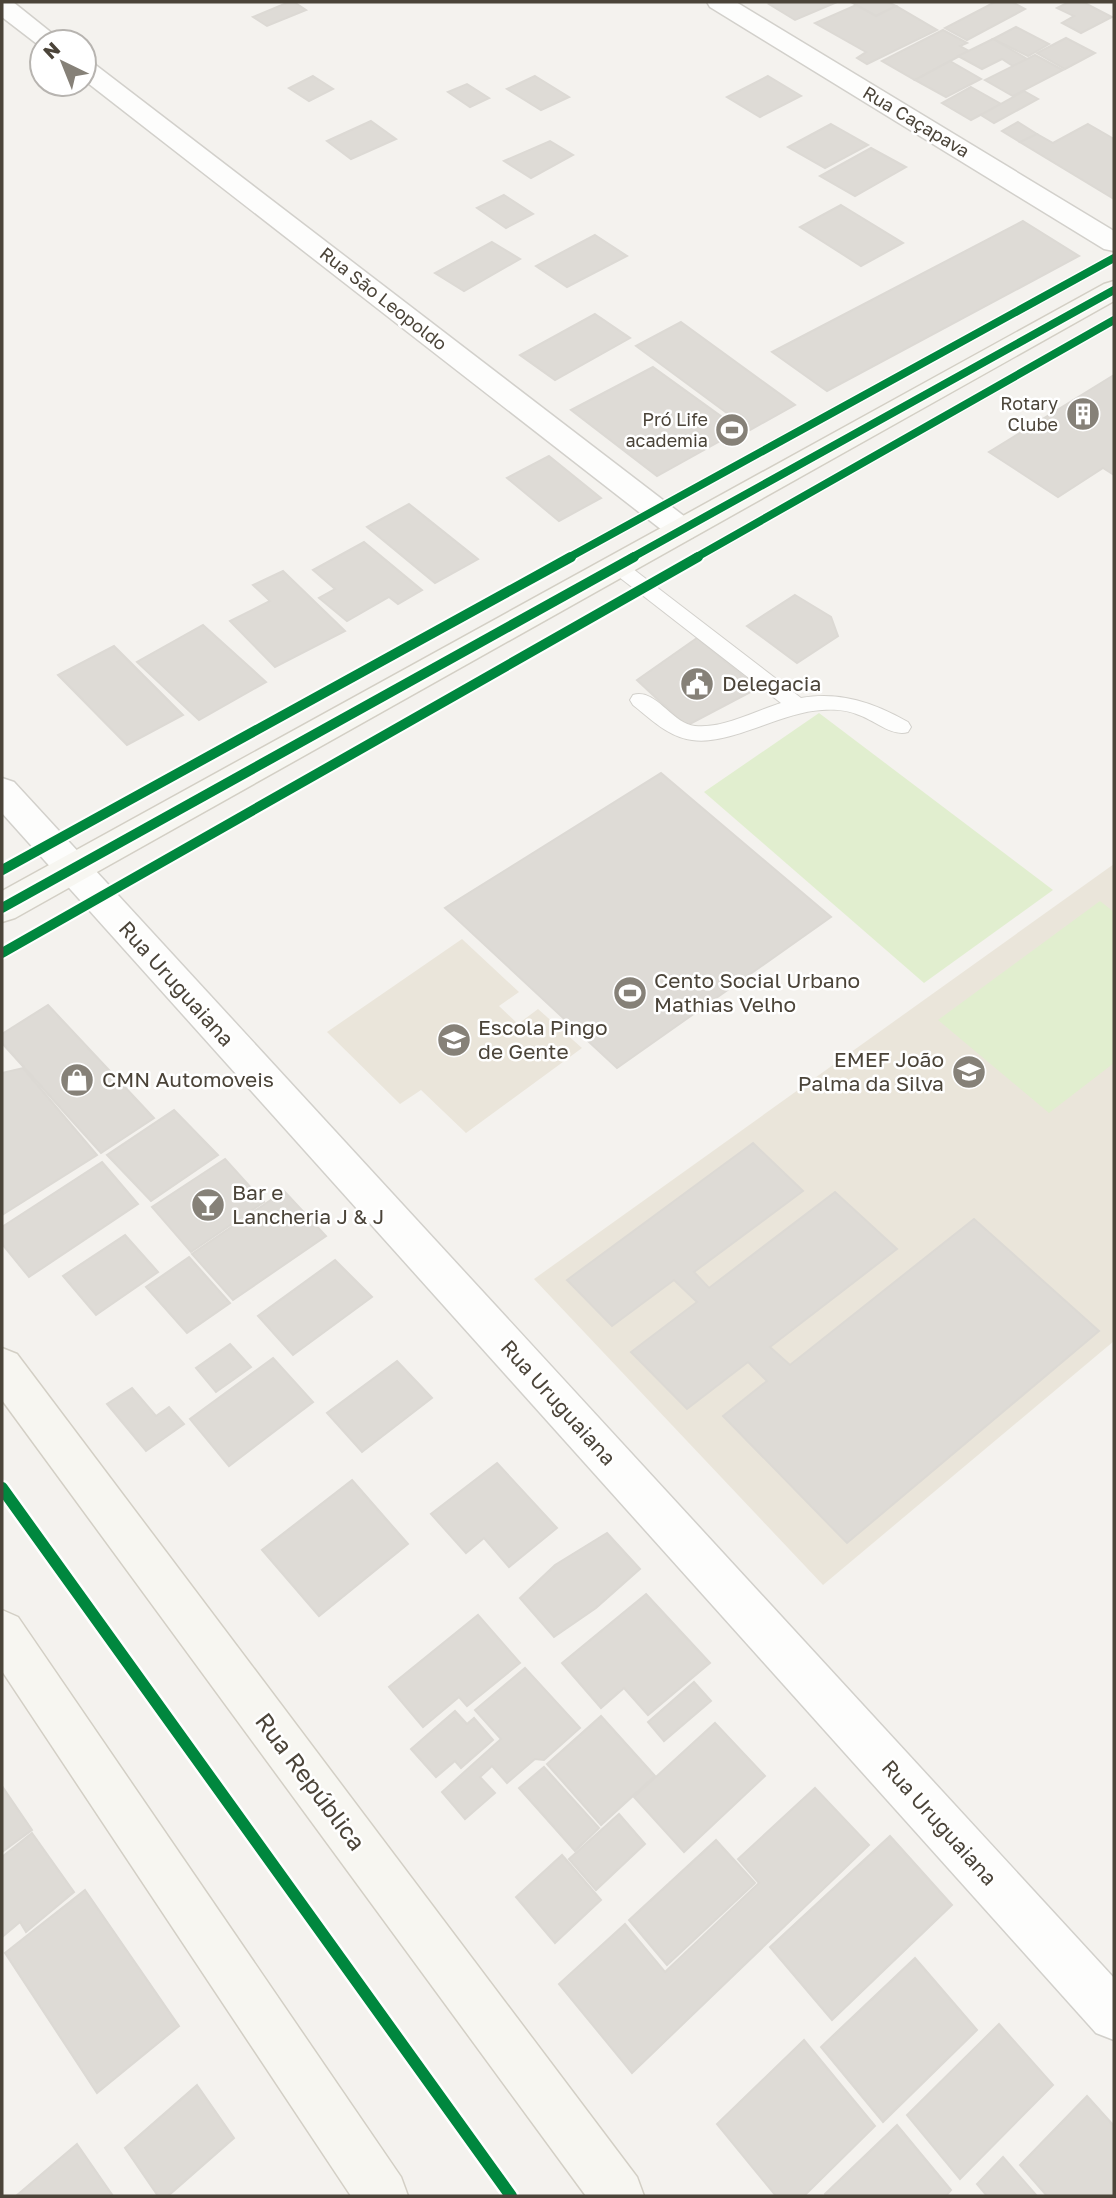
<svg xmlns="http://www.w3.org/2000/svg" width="1116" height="2198" viewBox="0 0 1116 2198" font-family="'Golos Text',sans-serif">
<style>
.education{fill:#eae5da}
.green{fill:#e1eecf}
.building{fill:#dedbd6;stroke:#dcd9d4;stroke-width:2}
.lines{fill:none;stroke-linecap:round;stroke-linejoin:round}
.service-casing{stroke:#d2d0cb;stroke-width:2}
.minor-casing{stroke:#d2d0cb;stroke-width:3}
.secondary-casing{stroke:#d3cfc5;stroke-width:3}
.service{fill:#fdfdfc;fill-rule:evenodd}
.minor{fill:#fdfdfc;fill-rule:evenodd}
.secondary{fill:#f7f6f1;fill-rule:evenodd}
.cycleway-far2-casing{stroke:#fff;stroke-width:11}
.cycleway-far1-casing{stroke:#fff;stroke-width:14}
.cycleway-casing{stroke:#fff;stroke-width:17}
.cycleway-far2{stroke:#00873e;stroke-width:8}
.cycleway-far1{stroke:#00873e;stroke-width:10}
.cycleway{stroke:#00873e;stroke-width:12}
.labels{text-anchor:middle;stroke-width:5;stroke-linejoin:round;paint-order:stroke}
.far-street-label{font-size:18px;fill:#4b4439;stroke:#fff}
.far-poi-label{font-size:18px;fill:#4b4439;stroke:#fff;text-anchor:end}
.poi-label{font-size:21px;fill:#4b4439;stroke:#fff;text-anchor:start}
.street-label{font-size:21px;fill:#4b4439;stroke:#fff}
.near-street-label{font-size:24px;fill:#4b4439;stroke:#fff}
</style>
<rect width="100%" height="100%" fill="#f4f2ee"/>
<g class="education">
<path d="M1114,864v477l-291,244 -289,-306z"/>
<path d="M462,939l57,53 -20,14 19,18 20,-15 44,39 -116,85 -45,-43 -21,14 -73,-72z"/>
</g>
<g class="green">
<path d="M819,713l234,177 -129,93 -220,-191z"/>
<path d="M1100,901l14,11v151l-65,50 -111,-93z"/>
</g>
<g class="building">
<path d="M289,2h5l12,8 -39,16 -14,-9z"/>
<path d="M775,2h62l-42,18 -26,-16z"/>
<path d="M851,2h37l8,4 -20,10z"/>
<path d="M995,2h17l13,7 -58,31 -22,-12z"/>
<path d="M1069,2h14l29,15 -31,16 -19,-10 12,-7 -17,-8z"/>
<path d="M856,5l20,11 20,-10 41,24 -70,34 -10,-6 9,-6 -51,-29z"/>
<path d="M1016,27l33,17 -21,12 -35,-17z"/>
<path d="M943,30l24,13 -7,3 9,5 -54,29 -33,-19z"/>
<path d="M1066,38l29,15 -30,16 -28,-16z"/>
<path d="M993,39l34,20 -14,7 -11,-7 -20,10 -24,-13z"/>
<path d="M1035,55l28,15 -50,26 -28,-16z"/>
<path d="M950,61l31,18 -35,18 -31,-17z"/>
<path d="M313,76l20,13 -24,12 -20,-13z"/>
<path d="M535,76l34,21 -28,13 -34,-21z"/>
<path d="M768,76l33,20 -41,21 -33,-20z"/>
<path d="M467,84l22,14 -19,9 -22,-15z"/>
<path d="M971,87l30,17 -30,16 -29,-17z"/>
<path d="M1024,91l14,8 -44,24 -13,-8z"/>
<path d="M371,121l25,18 -45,20 -24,-18z"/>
<path d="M1018,122l19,12 -17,8 -18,-11z"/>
<path d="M831,124l37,21 -43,23 -37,-21z"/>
<path d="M1088,124l26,15v60l-94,-57 17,-8 16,9z"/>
<path d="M550,141l23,14 -42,23 -27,-17z"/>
<path d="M871,148l35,19 -51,29 -35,-20z"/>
<path d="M504,195l29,19 -27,14 -29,-20z"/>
<path d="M841,205l62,38 -42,23 -61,-39z"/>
<path d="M1023,221l56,35 -252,135 -55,-39z"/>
<path d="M595,235l32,21 -60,31 -31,-21z"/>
<path d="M492,242l28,17 -56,32 -29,-18z"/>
<path d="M595,314l35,24 -75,42 -35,-25z"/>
<path d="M681,322l114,83 -45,25 -114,-84z"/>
<path d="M653,367l87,63 -83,46 -86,-66z"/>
<path d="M1114,375v100l-11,-7 -45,29 -69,-45z"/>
<path d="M549,456l52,42 -42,23 -52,-43z"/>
<path d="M409,504l69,55 -43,24 -68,-56z"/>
<path d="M364,542l58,48 -24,14 -9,-7 -42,24 -28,-23 16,-9 -22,-19z"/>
<path d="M283,571l62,60 -70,36 -45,-46 40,-20 -17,-16z"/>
<path d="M795,595l36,22 7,19 -41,27 -50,-37z"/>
<path d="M203,625l63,57 -67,38 -62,-58z"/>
<path d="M697,638l61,50 -72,38 -49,-46z"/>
<path d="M114,646l69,69 -56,30 -69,-70z"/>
<path d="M661,773l170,144 -214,151 -172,-160z"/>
<path d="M48,1005l106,113 -53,35 -99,-110v-9z"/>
<path d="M23,1068l74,87 -95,60v-142z"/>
<path d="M174,1110l44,45 -67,46 -44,-46z"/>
<path d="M753,1143l50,48 -109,81 15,16 126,-96 62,57 -127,98 20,18 184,-146 125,112 -252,212 -124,-127 44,-35 -19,-19 -61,47 -56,-57 66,-50 -23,-22 -62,46 -45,-46z"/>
<path d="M225,1159l39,43 -73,50 -39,-45z"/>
<path d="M102,1162l36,42 -109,73 -27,-33v-17z"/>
<path d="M284,1191l42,45 -93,64 -41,-46z"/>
<path d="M125,1235l33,37 -62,43 -33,-39z"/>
<path d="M189,1257l41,46 -43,30 -41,-46z"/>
<path d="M335,1260l37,37 -79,58 -35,-39z"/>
<path d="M230,1344l21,23 -35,25 -20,-24z"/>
<path d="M273,1358l40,44 -84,64 -39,-47z"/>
<path d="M397,1361l35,37 -70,54 -35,-39z"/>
<path d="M132,1388l24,28 13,-9 15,17 -38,27 -39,-47z"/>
<path d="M497,1463l60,65 -48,39 -25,-29 -18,15 -35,-39z"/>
<path d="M352,1480l56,64 -89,72 -57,-66z"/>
<path d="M607,1533l33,36 -44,39 -42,29 -34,-39 35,-33z"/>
<path d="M646,1594l64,69 -62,52 -24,-27 -23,20 -39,-45z"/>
<path d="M478,1615l42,48 -53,43 -8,-9 -36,30 -34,-40z"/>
<path d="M525,1668l55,60 -36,32 -9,-1 -28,24 -15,-17 -12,11 15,16 -30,26 -23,-27 59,-53 -26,-29z"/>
<path d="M694,1682l17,19 -47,40 -16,-19z"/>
<path d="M455,1711l12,13 7,-6 19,22 -32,28 -6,-7 -19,16 -25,-28z"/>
<path d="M601,1716l54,60 -54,49 -54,-61z"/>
<path d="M715,1723l50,53 -81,76 -50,-55z"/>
<path d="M544,1767l55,61 -24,23 -56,-63z"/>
<path d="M2,1786l30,44 -30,22z"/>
<path d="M815,1788l54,57 -237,228 -73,-89 66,-60 40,48 94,-89 -21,-24z"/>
<path d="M619,1814l26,30 -49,46 -27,-31z"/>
<path d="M32,1833l42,59 -48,40 -6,-10 -18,15v-80z"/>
<path d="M890,1836l62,69 -120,115 -62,-73z"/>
<path d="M716,1840l39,43 -88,82 -38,-45z"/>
<path d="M562,1855l39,45 -46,43 -39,-46z"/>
<path d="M85,1890l94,136 -82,67 -92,-140z"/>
<path d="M915,1958l62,72 -94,92 -62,-75z"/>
<path d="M999,2024l54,61 -93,94 -53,-64z"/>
<path d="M804,2040l71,86 -71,70h-28l-59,-72z"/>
<path d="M197,2085l37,53 -66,58h-10l-33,-48z"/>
<path d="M1087,2096l27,30v70h-67l-27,-31z"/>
<path d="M897,2125l54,65 -5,6h-120l-1,-2z"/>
<path d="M77,2144l36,52h-97z"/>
<path d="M1003,2157l34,39h-50l-10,-12z"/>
</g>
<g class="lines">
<g class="service-casing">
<path id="service" d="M617,560l7,2 177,136c40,-7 73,5 107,24l3,5 -3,5c-16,5 -34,-12 -49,-17 -11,-5 -25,-6 -37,-5 -41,2 -93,36 -130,30 -24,-3 -41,-21 -59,-35l-3,-5 3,-5c23,-7 39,29 62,31 28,3 60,-15 86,-23l-171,-133 -2,-4 2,-4z"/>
</g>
<g class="minor-casing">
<g id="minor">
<path d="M2,2h11l50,40h-21l-1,5 -39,-30z"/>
<path d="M707,2h29l378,229v20l-10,-2 -394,-242z"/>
<path d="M84,60l9,3 600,460 5,7 -5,7 -11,3 -11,-3 -587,-457z"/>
<path d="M2,778l12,4 1100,1196v62l-18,-7 -1094,-1220z"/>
</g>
</g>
<g class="secondary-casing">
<g id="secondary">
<path d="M1114,281v20l-1099,617 -13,4v-31l1102,-607z"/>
<path d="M2,1348l15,6 620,823 7,19h-58l-584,-796z"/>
<path d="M2,1610l16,7 383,560 7,19h-57l-349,-525z"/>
</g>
</g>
<use href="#service" class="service"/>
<use href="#minor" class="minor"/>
<use href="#secondary" class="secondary"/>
<g class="cycleway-far2-casing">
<g id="cycleway-far2">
<path d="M568,558l546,-300"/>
<path d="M631,558l483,-268"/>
<path d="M695,558l419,-238"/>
</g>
</g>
<g class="cycleway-far1-casing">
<g id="cycleway-far1">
<path d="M2,870l569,-313"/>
<path d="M2,908l632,-351"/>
<path d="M2,953l696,-396"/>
</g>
</g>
<g class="cycleway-casing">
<path id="cycleway" d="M2,1488l509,708"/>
</g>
<use href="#cycleway-far2" class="cycleway-far2"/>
<use href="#cycleway-far1" class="cycleway-far1"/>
<use href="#cycleway" class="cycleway"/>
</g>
<defs>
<g id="building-disc" transform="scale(1.75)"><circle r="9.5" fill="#868178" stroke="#fff"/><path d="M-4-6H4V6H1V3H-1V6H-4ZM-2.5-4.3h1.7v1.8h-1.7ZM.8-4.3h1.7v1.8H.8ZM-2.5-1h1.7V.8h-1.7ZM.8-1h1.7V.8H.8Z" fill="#fff"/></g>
<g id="stadium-disc" transform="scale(1.75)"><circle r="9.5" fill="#868178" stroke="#fff"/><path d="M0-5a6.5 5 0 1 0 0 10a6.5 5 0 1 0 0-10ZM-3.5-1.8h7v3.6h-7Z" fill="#fff"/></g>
<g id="civic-disc" transform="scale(1.75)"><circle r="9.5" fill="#868178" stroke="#fff"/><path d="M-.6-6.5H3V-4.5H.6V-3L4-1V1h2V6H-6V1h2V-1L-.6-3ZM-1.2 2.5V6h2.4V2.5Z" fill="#fff"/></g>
<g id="school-disc" transform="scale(1.75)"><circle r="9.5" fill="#868178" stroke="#fff"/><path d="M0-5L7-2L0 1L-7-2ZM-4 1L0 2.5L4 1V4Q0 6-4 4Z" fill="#fff"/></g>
<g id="shop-disc" transform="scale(1.75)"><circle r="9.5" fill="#868178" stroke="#fff"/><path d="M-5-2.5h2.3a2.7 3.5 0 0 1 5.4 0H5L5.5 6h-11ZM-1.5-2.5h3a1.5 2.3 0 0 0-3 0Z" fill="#fff"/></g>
<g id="bar-disc" transform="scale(1.75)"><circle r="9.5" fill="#868178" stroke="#fff"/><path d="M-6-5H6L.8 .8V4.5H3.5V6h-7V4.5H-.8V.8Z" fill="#fff"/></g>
</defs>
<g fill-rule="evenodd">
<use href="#building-disc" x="1083" y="414"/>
<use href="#stadium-disc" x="732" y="430"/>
<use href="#civic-disc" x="697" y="684"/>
<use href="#stadium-disc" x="630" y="993"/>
<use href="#school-disc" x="454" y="1040"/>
<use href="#school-disc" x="969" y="1072"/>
<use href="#shop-disc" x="77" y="1080"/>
<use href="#bar-disc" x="208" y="1205"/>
</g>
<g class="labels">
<g class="far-street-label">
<text transform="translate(916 122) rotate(31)" y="6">Rua Caçapava</text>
<text transform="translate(383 299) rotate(38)" y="6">Rua São Leopoldo</text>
</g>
<g class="far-poi-label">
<text x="1058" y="410">Rotary<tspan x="1058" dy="21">Clube</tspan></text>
<text x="708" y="426">Pró Life<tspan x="708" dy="21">academia</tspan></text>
</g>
<g class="poi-label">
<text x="722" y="691">Delegacia</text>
<text x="654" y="988">Cento Social Urbano<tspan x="654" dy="24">Mathias Velho</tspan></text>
<text x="478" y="1035">Escola Pingo<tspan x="478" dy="24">de Gente</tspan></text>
<text x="944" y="1067" text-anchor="end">EMEF João<tspan x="944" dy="24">Palma da Silva</tspan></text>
<text x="102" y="1087">CMN Automoveis</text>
<text x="232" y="1200">Bar e<tspan x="232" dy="24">Lancheria J &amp; J</tspan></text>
</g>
<g class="street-label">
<text transform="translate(176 984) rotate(48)" y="7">Rua Uruguaiana</text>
<text transform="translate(558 1403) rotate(48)" y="7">Rua Uruguaiana</text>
<text transform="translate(939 1823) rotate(48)" y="7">Rua Uruguaiana</text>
</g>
<g class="near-street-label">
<text transform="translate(310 1782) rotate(53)" y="8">Rua República</text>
</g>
</g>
<rect width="1116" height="2198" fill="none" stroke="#4b4439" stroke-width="7"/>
<g transform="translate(63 63) rotate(317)"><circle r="33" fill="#ffffff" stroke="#b7b4b0" stroke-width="2"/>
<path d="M0-5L12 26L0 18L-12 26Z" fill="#868178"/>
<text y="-10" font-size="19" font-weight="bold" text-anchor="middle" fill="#4b4439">N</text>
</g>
</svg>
